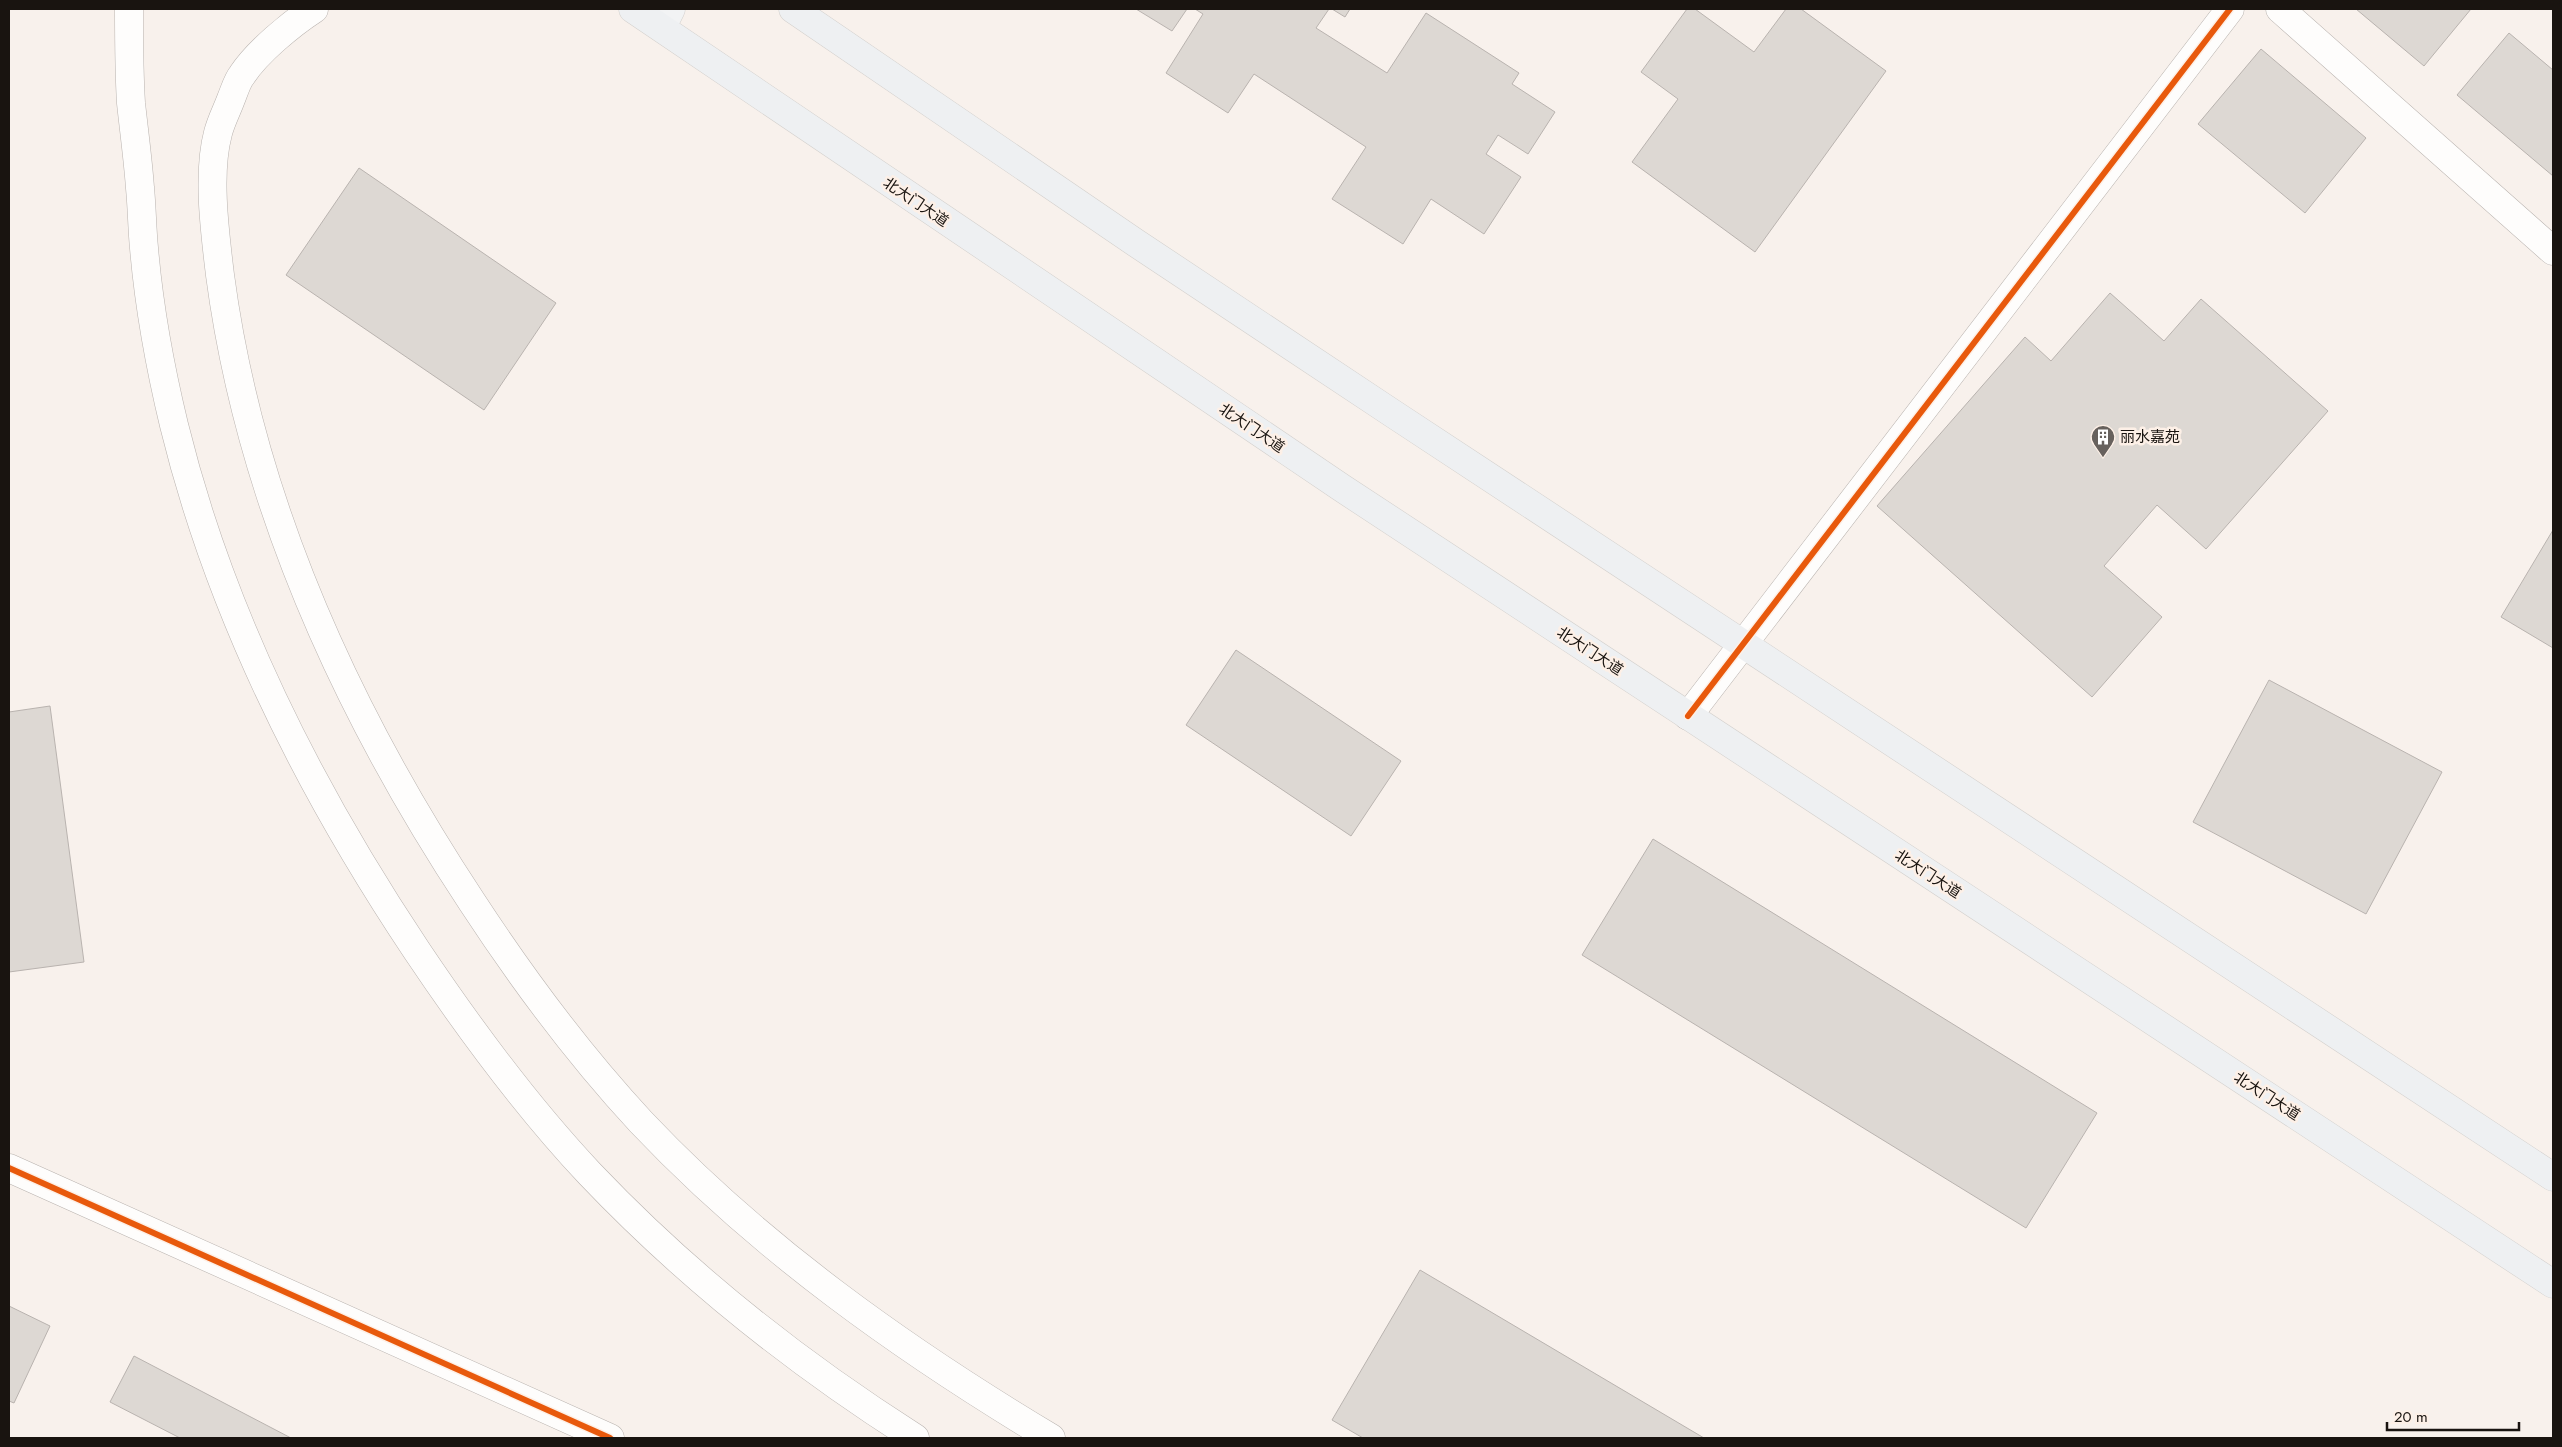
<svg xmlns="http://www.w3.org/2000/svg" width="2562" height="1447" viewBox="0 0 2562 1447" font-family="Jost,'Noto Sans SC',sans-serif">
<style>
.building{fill:#ddd8d3;stroke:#b9b3af}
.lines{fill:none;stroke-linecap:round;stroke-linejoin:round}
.minor-casing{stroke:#b8b2ae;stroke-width:29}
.tertiary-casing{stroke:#b8b2ae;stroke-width:29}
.secondary-casing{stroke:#b8b2ae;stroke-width:29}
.primary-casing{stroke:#d3d0cd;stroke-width:29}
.trunk-casing{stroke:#d3d0cd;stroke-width:29}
.minor{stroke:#fefdfc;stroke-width:28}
.tertiary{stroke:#fefdfc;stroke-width:28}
.secondary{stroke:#fefdfc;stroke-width:28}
.primary{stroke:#f2f3f4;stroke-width:28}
.trunk{stroke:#eef0f2;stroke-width:28}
.cycleway-casing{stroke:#fdf0e7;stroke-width:9}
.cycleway{stroke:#e8590c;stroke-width:6}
.labels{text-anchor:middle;stroke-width:5;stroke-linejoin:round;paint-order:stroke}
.street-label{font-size:15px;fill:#191410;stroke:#fdf0e7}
.poi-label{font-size:15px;fill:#191410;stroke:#fdf0e7;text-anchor:start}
</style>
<rect width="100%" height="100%" fill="#f8f1ec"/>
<g class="building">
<path d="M1136,9h51l-15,22z"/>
<path d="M1195,9h134l-13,19 71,45 39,-60 93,60 -7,11 43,28 -27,42 -30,-19 -12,19 35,23 -37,57 -53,-35 -28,45 -71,-45 34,-52 -112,-73 -26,39 -62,-40 37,-59z"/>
<path d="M1332,9h18l-5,8z"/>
<path d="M1687,9h8l59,43 32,-43h15l85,62 -131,181 -123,-90 46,-63 -37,-27z"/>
<path d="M2356,9h115l-47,57z"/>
<path d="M2509,33l44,37v106l-96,-81z"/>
<path d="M2261,49l105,89 -61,75 -107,-89z"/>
<path d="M359,168l197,135 -72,107 -198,-135z"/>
<path d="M2110,293l54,48 37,-42 127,112 -122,138 -49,-44 -53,61 58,51 -70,80 -215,-191 148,-169 26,24z"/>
<path d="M2553,530v118l-52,-31z"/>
<path d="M1236,650l165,111 -50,75 -165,-111z"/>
<path d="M2269,680l173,92 -76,142 -173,-92z"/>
<path d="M50,706l34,256 -75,10v-260z"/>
<path d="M1653,839l444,274 -71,115 -444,-273z"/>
<path d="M1420,1270l284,168h-341l-31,-18z"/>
<path d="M9,1306l41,20 -36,77 -5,-2z"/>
<path d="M134,1356l157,82h-111l-70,-36z"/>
</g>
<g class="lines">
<g class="minor-casing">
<g id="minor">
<path d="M2280,9l273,242"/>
<path d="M1688,716l542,-707"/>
</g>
</g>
<g class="tertiary-casing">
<path id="tertiary" d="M9,1168l601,270"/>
</g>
<g class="secondary-casing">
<g id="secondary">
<path d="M129,9c0,31 0,63 2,94 3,28 7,57 9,85 2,20 2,40 4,60 5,59 16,119 30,177 46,188 136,366 243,526 53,79 108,154 173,223 96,101 207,189 325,264"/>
<path d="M314,9c-23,15 -57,43 -72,66 -5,6 -8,17 -11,24 -4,11 -10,22 -13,34 -11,41 -3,100 2,142 30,226 127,438 252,627 51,78 106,152 169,220 119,126 263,228 410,316"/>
</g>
</g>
<g class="primary-casing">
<path id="primary" d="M662,27l9,-18"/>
</g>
<g class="trunk-casing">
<g id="trunk">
<path d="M633,9l709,479 1211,796"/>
<path d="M793,9l343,234 256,170 1161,764"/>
</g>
</g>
<use href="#minor" class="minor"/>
<use href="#tertiary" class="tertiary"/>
<use href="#secondary" class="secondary"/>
<use href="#primary" class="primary"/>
<use href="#trunk" class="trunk"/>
<g class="cycleway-casing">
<g id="cycleway">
<path d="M1688,716l542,-707"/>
<path d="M9,1168l601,270"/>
</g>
</g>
<use href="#cycleway" class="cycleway"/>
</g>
<defs>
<g id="building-pin" transform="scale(1.25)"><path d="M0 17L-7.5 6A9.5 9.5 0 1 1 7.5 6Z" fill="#67615d" stroke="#fdf0e7"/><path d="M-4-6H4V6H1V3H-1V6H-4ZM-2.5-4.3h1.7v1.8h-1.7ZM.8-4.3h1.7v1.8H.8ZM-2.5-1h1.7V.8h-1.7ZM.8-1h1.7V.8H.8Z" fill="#fff"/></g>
</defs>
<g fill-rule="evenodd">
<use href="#building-pin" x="2103" y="437"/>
</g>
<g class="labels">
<g class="street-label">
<text transform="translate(916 202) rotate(34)" y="5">北大门大道</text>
<text transform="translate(1252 428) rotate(34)" y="5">北大门大道</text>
<text transform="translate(1590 651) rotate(33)" y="5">北大门大道</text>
<text transform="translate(1928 874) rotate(33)" y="5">北大门大道</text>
<text transform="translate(2267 1096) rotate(33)" y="5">北大门大道</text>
</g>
<g class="poi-label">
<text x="2120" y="442">丽水嘉苑</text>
</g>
</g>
<rect width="2562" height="1447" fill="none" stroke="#191410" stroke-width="20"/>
<path d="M2387 1422v8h132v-8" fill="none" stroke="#191410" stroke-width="2.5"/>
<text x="2394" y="1422" font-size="15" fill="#191410" stroke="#fdf0e7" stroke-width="4" paint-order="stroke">20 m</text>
</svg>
